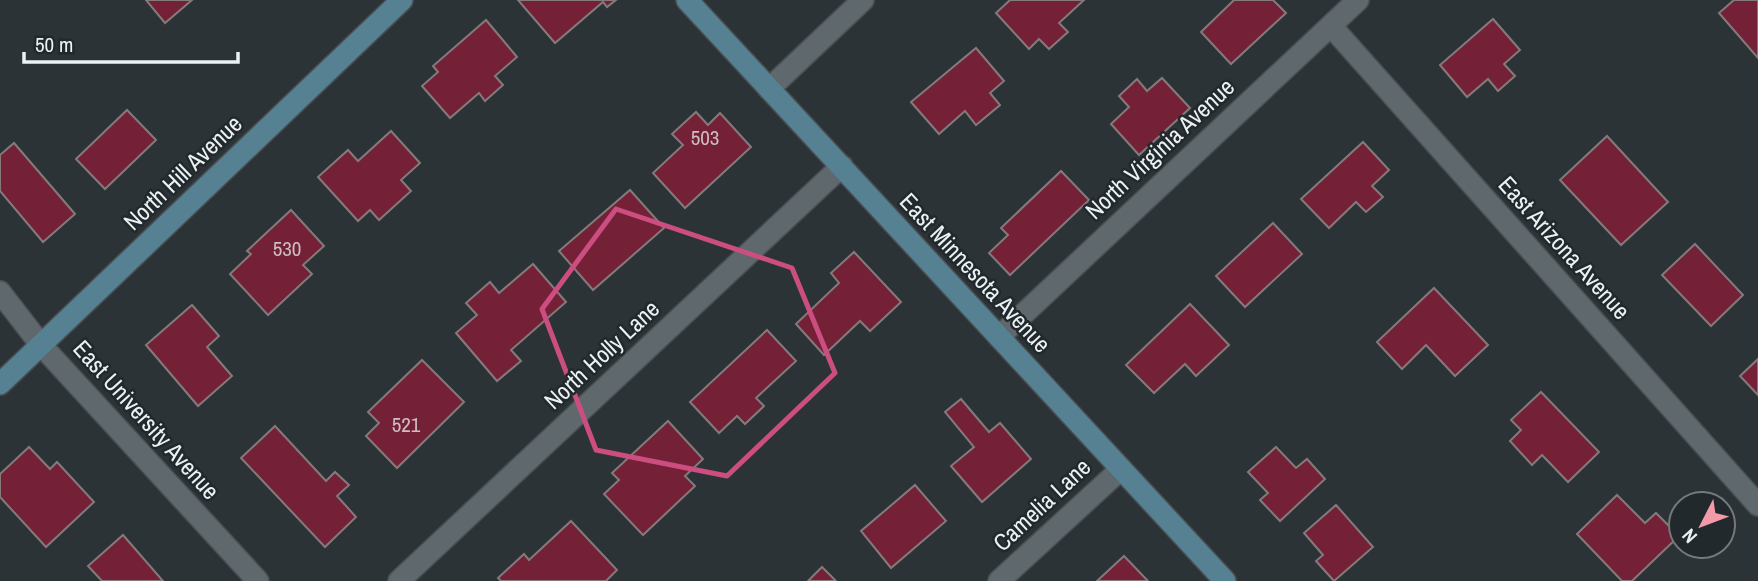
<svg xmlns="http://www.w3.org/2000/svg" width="1758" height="581" viewBox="0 0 1758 581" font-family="'Archivo Narrow',sans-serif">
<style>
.building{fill:#742137;stroke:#847a7b;stroke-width:2}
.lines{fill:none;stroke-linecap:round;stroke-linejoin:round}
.street-casing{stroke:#484e52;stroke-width:24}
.secondary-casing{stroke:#484e52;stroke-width:24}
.street{stroke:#5f686c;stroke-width:21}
.secondary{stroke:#568192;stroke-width:21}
.marked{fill:none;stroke:#cc4e81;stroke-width:5;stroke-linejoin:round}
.labels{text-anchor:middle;stroke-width:5;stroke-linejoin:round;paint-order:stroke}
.number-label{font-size:21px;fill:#cebdc4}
.street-label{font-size:24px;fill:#ecf1f3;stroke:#22292d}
</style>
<rect width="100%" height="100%" fill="#2c3337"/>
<g class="building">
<path d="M146,0h46l-27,23z"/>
<path d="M518,0h98l-9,7 -4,-5 -48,41z"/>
<path d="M1010,0h74l-25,23 9,9 -19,17 -10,-10 -10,10 -33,-36z"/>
<path d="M1234,0h39l13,13 -55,51 -30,-32z"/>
<path d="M1734,0h24v58l-39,-45z"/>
<path d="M1493,19l27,31 -16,14 11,12 -17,15 -10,-12 -21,18 -27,-32z"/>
<path d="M486,20l31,37 -22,19 8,9 -18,16 -6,-8 -29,25 -28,-32 16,-14 -5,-6z"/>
<path d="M976,48l28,33 -14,12 10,12 -24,20 -11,-14 -26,23 -28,-32z"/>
<path d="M1162,78l28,30 -51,47 -28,-31 18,-17 -10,-11 18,-17 10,12z"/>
<path d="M127,110l29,30 -51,49 -29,-30z"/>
<path d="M696,112l12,13 12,-12 31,34 -66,61 -32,-35 30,-28 -11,-11z"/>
<path d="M391,131l29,32 -19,17 10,11 -32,29 -9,-10 -12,11 -40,-44 30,-27 10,11z"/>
<path d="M1607,136l61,66 -47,43 -61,-65z"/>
<path d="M1363,142l26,28 -17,16 11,11 -17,15 -10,-10 -27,26 -28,-29z"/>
<path d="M14,143l61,71 -32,28 -43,-51v-36z"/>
<path d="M1061,171l28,29 -79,75 -21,-22 19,-18 -7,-7z"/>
<path d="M630,190l34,38 -71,62 -34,-39z"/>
<path d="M291,210l33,36 -21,19 9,9 -44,41 -38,-41 21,-20 -4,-3z"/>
<path d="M1273,223l29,31 -57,53 -29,-31z"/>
<path d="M1695,244l48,51 -32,31 -49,-51z"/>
<path d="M854,252l47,50 -31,29 -10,-10 -36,34 -28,-31 43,-41 -8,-10z"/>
<path d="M533,264l33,38 -55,48 10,11 -24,20 -41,-48 21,-18 -11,-12 24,-21 9,11z"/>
<path d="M1434,288l54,57 -33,31 -29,-31 -24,24 -25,-27z"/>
<path d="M1190,304l39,41 -33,31 -11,-12 -31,29 -28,-28z"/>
<path d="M192,305l27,31 -12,11 25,29 -34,30 -52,-61z"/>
<path d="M767,330l29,31 -40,37 8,8 -19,18 -8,-8 -18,17 -29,-31z"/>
<path d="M1758,359v36l-18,-19z"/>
<path d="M422,360l42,42 -67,66 -31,-32 13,-13 -11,-11z"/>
<path d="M1541,392l58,60 -31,30 -26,-27 -10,10 -22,-24 11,-11 -10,-10z"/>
<path d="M961,399l28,33 11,-9 31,36 -49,43 -31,-36 23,-19 -29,-35z"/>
<path d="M668,421l35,38 -18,17 10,10 -52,49 -39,-41 15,-14 -7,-7z"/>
<path d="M275,426l51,55 9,-9 14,13 -12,11 19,21 -31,30 -84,-89z"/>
<path d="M29,447l21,22 7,-7 37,40 -48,45 -46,-50v-23z"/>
<path d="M1276,447l20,21 11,-9 18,20 -45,42 -20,-21 8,-7 -20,-21z"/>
<path d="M915,485l31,36 -55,47 -30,-37z"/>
<path d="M1617,495l28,28 11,-10 23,23 -47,45h-10l-45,-47z"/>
<path d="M1336,505l37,42 -39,34 -18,-20 7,-6 -19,-22z"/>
<path d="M571,521l46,49 -11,11h-105l-3,-3 26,-24 5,6z"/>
<path d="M123,535l40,46h-61l-14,-15z"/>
<path d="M1124,556l24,25h-51z"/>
<path d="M822,567l14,14h-28z"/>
</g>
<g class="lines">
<g class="street-casing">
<g id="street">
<path d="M1331,26l427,479"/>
<path d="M769,89l94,-89"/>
<path d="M0,292l41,53 217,236"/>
<path d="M999,337l359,-337"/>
<path d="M399,581l443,-415"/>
<path d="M999,581l122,-112"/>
</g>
</g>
<g class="secondary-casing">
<g id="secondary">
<path d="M687,0l538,581"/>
<path d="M0,384l402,-384"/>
</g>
</g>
<use href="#street" class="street"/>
<use href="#secondary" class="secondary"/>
</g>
<path class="marked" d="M616,209l176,59 43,105 -108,103 -131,-26 -54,-141z"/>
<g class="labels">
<g class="number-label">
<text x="705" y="145">503</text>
<text x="287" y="256">530</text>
<text x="406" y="432">521</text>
</g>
<g class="street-label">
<text transform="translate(1160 149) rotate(-43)" y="8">North Virginia Avenue</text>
<text transform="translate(183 173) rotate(-44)" y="8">North Hill Avenue</text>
<text transform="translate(1564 248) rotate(48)" y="8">East Arizona Avenue</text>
<text transform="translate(975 273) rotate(47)" y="8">East Minnesota Avenue</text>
<text transform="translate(602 355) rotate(-43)" y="8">North Holly Lane</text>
<text transform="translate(146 420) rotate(48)" y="8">East University Avenue</text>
<text transform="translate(1042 505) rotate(-43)" y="8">Camelia Lane</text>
</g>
</g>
<g transform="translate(1702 525) rotate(228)"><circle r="33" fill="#22292d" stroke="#73797c" stroke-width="2"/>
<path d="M0-5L12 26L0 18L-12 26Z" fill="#f39aa9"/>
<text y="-10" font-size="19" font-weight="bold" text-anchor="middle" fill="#ecf1f3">N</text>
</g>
<path d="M24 52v10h214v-10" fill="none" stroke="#ecf1f3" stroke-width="3.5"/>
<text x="35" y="52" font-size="21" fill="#ecf1f3" stroke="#22292d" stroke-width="5" paint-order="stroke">50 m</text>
</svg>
